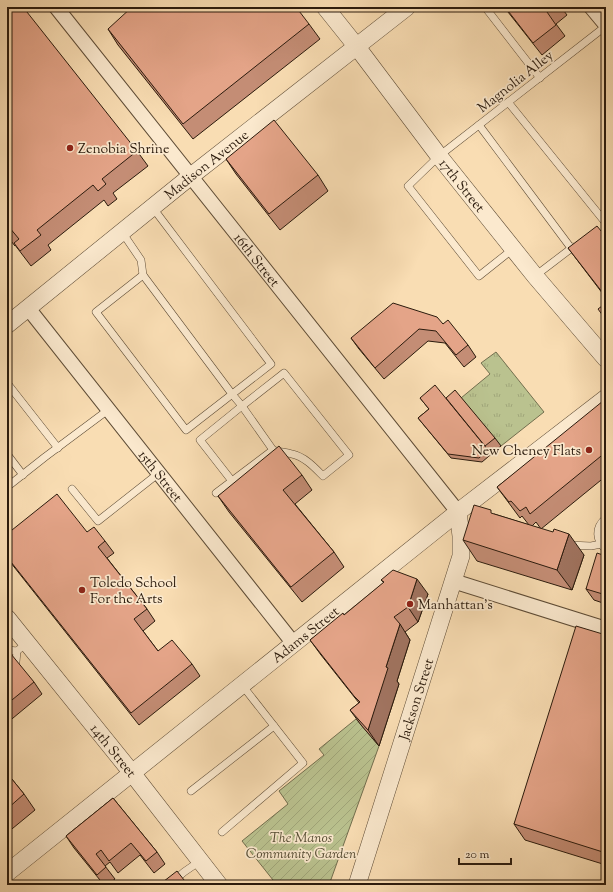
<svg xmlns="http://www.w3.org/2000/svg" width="613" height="892" viewBox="0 0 613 892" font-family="'Sorts Mill Goudy',serif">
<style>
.grass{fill:url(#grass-tufts);stroke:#726e4e}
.garden{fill:url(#garden-furrows);stroke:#726e4e}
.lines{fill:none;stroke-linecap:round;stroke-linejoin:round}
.service-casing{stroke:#5e4c36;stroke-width:8}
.minor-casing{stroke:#5e4c36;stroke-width:16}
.tertiary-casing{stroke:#5e4c36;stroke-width:18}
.service{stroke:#fbe9ce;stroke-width:7}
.minor{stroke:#fbe9ce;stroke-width:14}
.tertiary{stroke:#fbe9ce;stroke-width:17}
.wall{fill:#c48d75;stroke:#2b1b0d;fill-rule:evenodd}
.shaded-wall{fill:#a0735f;stroke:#2b1b0d}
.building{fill:#e4a488;stroke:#2b1b0d}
.poi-dot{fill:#8f2418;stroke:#fbe9ce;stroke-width:1.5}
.labels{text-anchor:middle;stroke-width:3.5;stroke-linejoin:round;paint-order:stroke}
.street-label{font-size:14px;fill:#2b1b0d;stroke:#fbe9ce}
.poi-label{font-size:14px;fill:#2b1b0d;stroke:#fbe9ce;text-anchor:start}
.park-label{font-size:14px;font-style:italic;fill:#564d34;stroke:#fbe9ce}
</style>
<defs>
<pattern id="grass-tufts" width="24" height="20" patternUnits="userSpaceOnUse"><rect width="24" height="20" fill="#bac28f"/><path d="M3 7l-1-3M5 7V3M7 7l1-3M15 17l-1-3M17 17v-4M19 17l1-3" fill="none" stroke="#a0a67a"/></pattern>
<pattern id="garden-furrows" width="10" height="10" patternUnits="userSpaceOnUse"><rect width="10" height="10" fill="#bac28f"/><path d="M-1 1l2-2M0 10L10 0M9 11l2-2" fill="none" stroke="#a0a67a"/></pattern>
</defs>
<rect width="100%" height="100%" fill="#f9ddb3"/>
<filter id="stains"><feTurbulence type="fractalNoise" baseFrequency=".005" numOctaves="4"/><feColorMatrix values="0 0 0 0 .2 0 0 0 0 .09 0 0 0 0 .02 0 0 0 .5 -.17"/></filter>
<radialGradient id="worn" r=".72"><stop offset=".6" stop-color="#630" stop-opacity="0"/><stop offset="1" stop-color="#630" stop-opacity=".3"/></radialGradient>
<path class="grass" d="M496,352l48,60 -43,34 -40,-48 29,-24 -9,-11z"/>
<path class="garden" d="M356,719l23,27 -50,139h-52l-35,-44 46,-37 -9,-13 45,-36 -5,-6z"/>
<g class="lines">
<g class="service-casing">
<g id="service">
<path d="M485,7l55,71"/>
<path d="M508,102l97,120"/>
<path d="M479,125l92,123"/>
<path d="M122,232l19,28 2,15 89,119 10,12 -42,34 32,41"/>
<path d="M513,249l-34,27 -71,-90 31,-30 167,-130"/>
<path d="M143,275l-47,37 90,118 85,-66 -118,-156"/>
<path d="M535,276l38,-29"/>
<path d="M284,373l65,82 -26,21c-9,-9 -18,-19 -31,-22 -6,-2 -12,-2 -19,-4l-31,-44z"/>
<path d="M7,383l51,65"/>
<path d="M7,454l16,21"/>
<path d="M7,487l38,-30 63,-47"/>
<path d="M72,489l26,32 61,-48"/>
<path d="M216,493l57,-43"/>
<path d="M606,518c-12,10 -10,22 0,32"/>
<path d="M569,545l22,1 10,-2"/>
<path d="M7,651l1,-1 9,1"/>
<path d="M7,669l9,-7 1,-11 10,-8"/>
<path d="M191,791l83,-65"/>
<path d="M222,832l81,-69 -61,-78"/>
<path d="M169,885l15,-13 16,-11"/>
</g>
</g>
<g class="minor-casing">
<g id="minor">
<path id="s1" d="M56,7l402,505"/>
<path d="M591,7l15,18"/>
<path id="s2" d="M28,308l266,336"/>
<path d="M453,581l153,48"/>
</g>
</g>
<g class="tertiary-casing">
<g id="tertiary">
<path id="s3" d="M325,7l32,40 82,109 96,120 71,83"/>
<path id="s4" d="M7,325l184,-149 216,-169"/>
<path id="s5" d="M7,618l125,155 87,112"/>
<path id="s6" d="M7,873l451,-361 148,-114"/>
<path id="s7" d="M357,885l104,-329v-20l-3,-24"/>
</g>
</g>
<use href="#service" class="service"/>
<use href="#minor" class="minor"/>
<use href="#tertiary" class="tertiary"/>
</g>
<g class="wall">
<path d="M7,7l130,144 11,15 -35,27 4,6 -9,7 -4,-6 -56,45 3,5 -20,16 -16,-21v1l-8,-10z"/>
<path d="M504,7h57l6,8 -11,9 9,12 -23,19z"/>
<path d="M309,24l11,15 -127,100 -75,-94 -10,-16z"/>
<path d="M226,159l92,16 10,16 -48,39 -44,-56z"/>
<path d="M606,237v61l-38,-50z"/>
<path d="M443,324l25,21 8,12 -12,10 -19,-24 -17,-2 -44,38 -25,-30 -8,-11z"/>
<path d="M420,398l29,5 46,35 6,8 -19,16 -31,-4 -33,-40 11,-9z"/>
<path d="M606,402v74l-65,53 43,26 -12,35 -95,-29 -14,-21 31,-26 35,11 -7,-9 -2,2 -23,-31zM536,522l5,7 -9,-3z"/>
<path d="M302,475l10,15 -17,14 39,48 10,15 -42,35 -73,-90 -11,-16z"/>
<path d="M87,532l18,9 9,12 -7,5 40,51 8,12 -12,10 15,20 34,13 8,12 -61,49 -132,-167v-24z"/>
<path d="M606,556v48l-12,-4 -8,-11z"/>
<path d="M381,580l47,14 -10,28 -13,10 5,8 -13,41 2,3 -20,62 -18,-21 -11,-15 9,-7 -38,-48 -11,-15 35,-25 39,-32z"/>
<path d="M606,635v230l-81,-25 -11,-16z"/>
<path d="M7,657l27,25 8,12 -35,29z"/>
<path d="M7,773l17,21 11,16 -28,23z"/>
<path d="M113,798l44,54 8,12 -11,9 -14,-18 -22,18 -8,-11 -5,4 10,13 -8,6h-3l-30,-37 -8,-12z"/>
</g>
<g class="shaded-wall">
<path d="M569,534l15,21 -12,35 -15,-20z"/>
<path d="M417,579l11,15 -10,28 -10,-15z"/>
<path d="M400,624l10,16 -13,41 2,3 -20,62 -11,-16 18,-63z"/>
</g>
<g class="building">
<path d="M7,7h16l114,144 -35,28 4,5 -8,7 -5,-6 -56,45 4,5 -21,16 -6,-8 5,-4 -10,-12 -2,1z"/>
<path d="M132,7h164l13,17 -126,100 -75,-95z"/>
<path d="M505,7h48l-6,5 9,13 -23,18z"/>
<path d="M274,120l44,55 -49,39 -43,-55z"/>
<path d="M597,226l9,11v60l-38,-49z"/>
<path d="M393,303l44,14 6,7 5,-4 20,25 -12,10 -20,-24 -17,-2 -44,39 -24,-30z"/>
<path d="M606,303v17l-8,-11z"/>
<path d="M435,385l53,65 -9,8 -31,-4 -30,-36 11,-9 -9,-11z"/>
<path d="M455,390l40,48 -10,8 -39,-48z"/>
<path d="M603,401l3,1v38l-3,2 3,3v7l-76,62 -4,-7 -6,4 -9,-10 -2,1 -12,-15z"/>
<path d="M279,446l23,29 -19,15 51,62 -43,35 -73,-91z"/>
<path d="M57,494l30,38 7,-5 11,14 -7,6 49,62 -13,10 24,32 14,-11 20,24 -61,49 -124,-156v-23z"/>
<path d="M474,505l17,5v3l62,19 1,-3 15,5 -12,36 -94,-30z"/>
<path d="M606,515v9l-3,-1z"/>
<path d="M597,553l9,3v39l-20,-6z"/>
<path d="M393,570l24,9 -9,28 -14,10 6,7 -14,43 2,1 -20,62 -18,-20 10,-8 -6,-6 -44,-56 33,-27 1,2 40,-33 -3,-2z"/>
<path d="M576,626l30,9v218l-92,-29z"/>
<path d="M11,654l23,28 -27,22v-47z"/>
<path d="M7,773l17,21 -17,15z"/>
<path d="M113,798l44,54 -11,9 -15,-18 -22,18 -8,-11 -5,4 10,13 -9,8 -31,-39z"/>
<path d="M177,871l11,14h-29z"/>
</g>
<g class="poi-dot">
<circle cx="70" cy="148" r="4"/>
<circle cx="589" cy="450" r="4"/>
<circle cx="82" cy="590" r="4"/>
<circle cx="410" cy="604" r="4"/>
</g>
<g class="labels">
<g class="street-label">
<text transform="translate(515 81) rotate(-38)" y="5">Magnolia Alley</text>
<text dy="5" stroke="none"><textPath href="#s4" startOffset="256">Madison Avenue</textPath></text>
<text dy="5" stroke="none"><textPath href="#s3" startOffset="225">17th Street</textPath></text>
<text dy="5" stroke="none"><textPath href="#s1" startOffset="323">16th Street</textPath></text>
<text dy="5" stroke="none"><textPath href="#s2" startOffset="214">15th Street</textPath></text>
<text dy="5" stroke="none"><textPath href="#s6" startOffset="382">Adams Street</textPath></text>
<text dy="5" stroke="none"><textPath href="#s7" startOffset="195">Jackson Street</textPath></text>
<text dy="5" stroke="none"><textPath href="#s5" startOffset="170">14th Street</textPath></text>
</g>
<g class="poi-label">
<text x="78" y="153">Zenobia Shrine</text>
<text x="581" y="455" text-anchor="end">New Cheney Flats</text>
<text x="90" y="587">Toledo School<tspan x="90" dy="16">For the Arts</tspan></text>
<text x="418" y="609">Manhattan's</text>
</g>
<g class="park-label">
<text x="301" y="842">The Manos<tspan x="301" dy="16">Community Garden</tspan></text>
</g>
</g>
<rect width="613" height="892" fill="none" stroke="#f9ddb3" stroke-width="24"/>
<rect x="8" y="8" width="597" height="876" fill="none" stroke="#2b1b0d" stroke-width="2"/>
<rect x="12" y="12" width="589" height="868" fill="none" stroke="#2b1b0d"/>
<path d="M459 858v6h52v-6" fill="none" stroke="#2b1b0d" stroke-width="2"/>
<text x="465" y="858" font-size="12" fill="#2b1b0d" stroke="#fbe9ce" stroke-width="3" paint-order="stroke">20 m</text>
<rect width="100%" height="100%" filter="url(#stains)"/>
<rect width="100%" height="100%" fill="url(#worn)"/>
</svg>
